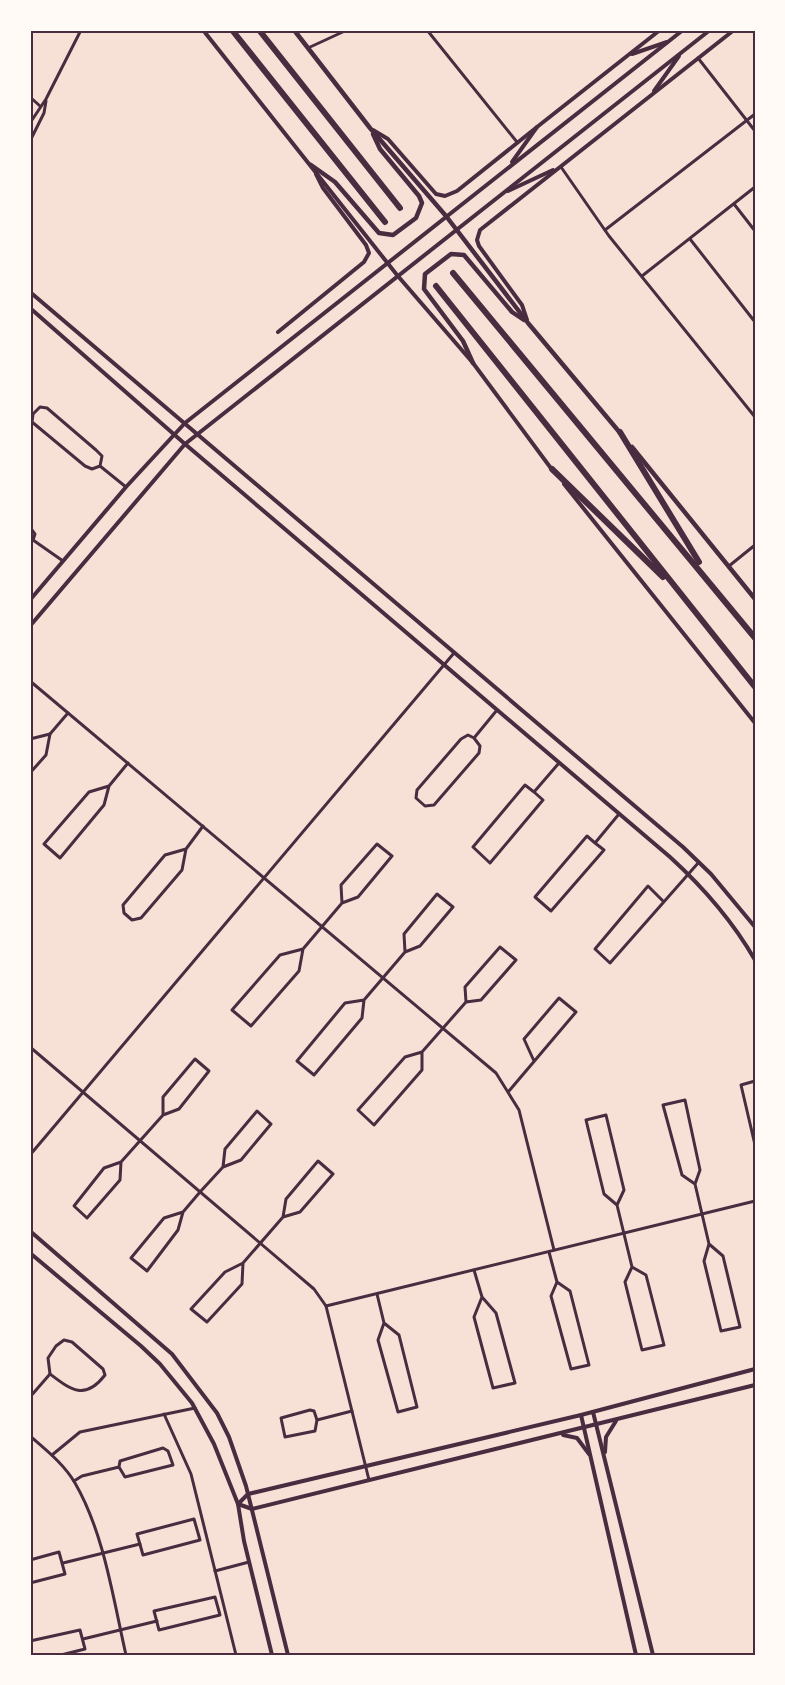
<svg xmlns="http://www.w3.org/2000/svg" width="785" height="1685" viewBox="0 0 785 1685" font-family="'Roboto Condensed',sans-serif">
<style>
.lines{fill:none;stroke-linecap:round;stroke-linejoin:round}
.minor{stroke:#4a2c40;stroke-width:3}
.tertiary{stroke:#4a2c40;stroke-width:4}
.secondary{stroke:#4a2c40;stroke-width:4.5}
.motorway{stroke:#4a2c40;stroke-width:6}
.neatline{fill:none;stroke:#4a2c40;stroke-width:2}
</style>
<rect width="100%" height="100%" fill="#f7e1d7"/>
<g class="lines">
<g class="minor">
<path d="M427,30l90,112"/>
<path d="M308,48l39,-18"/>
<path d="M698,58l57,73"/>
<path d="M30,97l10,9"/>
<path d="M30,123l16,-24 35,-69"/>
<path d="M30,141l14,-28 2,-12"/>
<path d="M561,167l48,69 146,181"/>
<path d="M734,204l21,27"/>
<path d="M605,230l150,-116"/>
<path d="M690,239l65,83"/>
<path d="M642,276l113,-89"/>
<path d="M100,466l-8,3 -7,-3 -53,-44 1,-8 7,-7 7,1 49,42 6,6 -2,10 26,21"/>
<path d="M30,527l5,7 -2,6"/>
<path d="M33,540l30,21"/>
<path d="M729,566l26,-21"/>
<path d="M30,681l466,392 23,37 35,140"/>
<path d="M474,738l6,8 -1,7 -45,52 -9,1 -9,-8 1,-8 44,-51 7,-4 6,3 23,-28"/>
<path d="M30,739l20,-5"/>
<path d="M30,773l16,-18 4,-21 18,-21"/>
<path d="M109,786l-20,6 -45,52 16,14 44,-53 5,-19 19,-23"/>
<path d="M534,792l9,8 -53,63 -17,-16 52,-62 9,7 25,-29"/>
<path d="M595,843l9,7 -53,61 -16,-14 52,-61 8,7 24,-29"/>
<path d="M186,849l-21,6 -42,50 1,8 8,7 9,-2 41,-48 4,-21 17,-23"/>
<path d="M663,901l-15,-15 -53,63 15,14 89,-101"/>
<path d="M303,949l-23,6 -48,55 19,16 48,-55 4,-22 39,-46 16,-6 34,-41 -15,-12 -36,41 1,18"/>
<path d="M364,1000l-19,3 -48,58 17,14 48,-57 2,-18 41,-48 15,-6 33,-39 -16,-13 -33,40 1,18"/>
<path d="M30,1047l284,242 12,17 43,174"/>
<path d="M422,1052l-17,5 -47,53 16,15 48,-55v-18l44,-50 15,-2 35,-40 -16,-13 -35,40 1,15"/>
<path d="M755,1081l-14,4 14,60"/>
<path d="M509,1091l67,-79 -17,-14 -35,41 10,22"/>
<path d="M30,1155l424,-502"/>
<path d="M121,1162l-1,18 -33,38 -13,-12 30,-38 17,-6 42,-47 16,-6 30,-38 -14,-12 -32,38v18"/>
<path d="M695,1184l5,-14 -15,-70 -22,5 19,70 13,9 14,60 14,12 17,71 -19,4 -17,-70 5,-17"/>
<path d="M617,1205l7,-15 -18,-75 -20,5 18,74 13,11 15,62 14,8 18,70 -22,5 -17,-68 7,-15"/>
<path d="M183,1212l-19,6 -33,40 16,13 31,-41 5,-18 17,-20 23,-25 18,-7 30,-36 -14,-13 -32,38 -2,18"/>
<path d="M549,1252l8,30 13,9 19,74 -18,4 -20,-73 6,-14"/>
<path d="M243,1263l-1,21 -35,38 -16,-13 34,-37 18,-9 40,-46 17,-5 33,-38 -15,-13 -32,38 -3,18"/>
<path d="M474,1270l8,27 14,16 19,70 -22,5 -19,-71 8,-20"/>
<path d="M377,1294l7,29 -6,17 20,72 19,-5 -18,-72 -15,-12"/>
<path d="M326,1306l429,-105"/>
<path d="M64,1340l8,2 31,27 2,6c-20,26 -34,15 -55,-1l-2,-16 8,-12z"/>
<path d="M30,1397l20,-23"/>
<path d="M310,1410l4,1 3,9 -2,11 -30,6 -4,-19z"/>
<path d="M164,1414l27,60 45,181"/>
<path d="M317,1420l35,-9"/>
<path d="M30,1436c16,14 34,28 45,47 29,50 38,115 51,172"/>
<path d="M52,1455l28,-23 115,-24"/>
<path d="M74,1481l8,-5 37,-9 1,-6 43,-13 5,3 5,14 -48,12 -6,-10"/>
<path d="M194,1519l6,21 -57,15 -6,-21z"/>
<path d="M30,1560l29,-8 6,22 -35,9"/>
<path d="M63,1563l77,-19"/>
<path d="M215,1571l34,-9"/>
<path d="M215,1597l5,18 -61,15 -5,-19z"/>
<path d="M83,1639l74,-18"/>
<path d="M30,1641l50,-11 5,19 -24,6"/>
</g>
<g class="tertiary">
<path d="M203,30l194,245 76,88 80,108"/>
<path d="M632,54l35,-12"/>
<path d="M654,91l25,-35"/>
<path d="M373,130l15,9 48,55 9,2 12,-5 80,-64"/>
<path d="M512,162l25,-35 123,-97"/>
<path d="M508,191l45,-21"/>
<path d="M30,292l653,555 28,27 44,53"/>
<path d="M30,308l155,136 485,413c34,31 62,63 85,103"/>
<path d="M527,320l-5,-15 -43,-59 -2,-6 3,-10 254,-200"/>
<path d="M278,332l86,-70 5,-9 -3,-8 -43,-57 -7,-14"/>
<path d="M564,484l191,239"/>
<path d="M30,600l96,-113 59,-64 498,-393"/>
<path d="M30,626l155,-182 525,-414"/>
<path d="M30,1231l142,123 45,59 12,24 17,49 42,169"/>
<path d="M30,1253l111,93 19,18 32,39 22,41 24,60 6,37 28,114"/>
<path d="M755,1369l-174,46 -333,79 -10,10 14,5 503,-124"/>
<path d="M593,1412l60,243"/>
<path d="M581,1415l55,240"/>
<path d="M563,1435l14,3 12,16"/>
<path d="M605,1452l1,-15 10,-16"/>
</g>
<g class="secondary">
<path d="M294,30l76,98 76,88 82,107 93,111"/>
<path d="M311,165l24,17 44,51 14,2 23,-17 6,-15 -3,-7 -39,-47 -7,-15"/>
<path d="M473,363l-10,-22 -39,-52 1,-15 26,-20 13,1 48,57 12,8"/>
<path d="M632,447l123,152"/>
</g>
<g class="motorway">
<path d="M232,30l153,192"/>
<path d="M259,30l141,178"/>
<path d="M453,273l302,365"/>
<path d="M436,286l319,401"/>
<path d="M620,432l79,130"/>
<path d="M552,469l111,108"/>
</g>
</g>
<rect width="785" height="1685" fill="none" stroke="#fffaf5" stroke-width="63"/>
<rect x="32" y="32" width="722" height="1622" class="neatline"/>
</svg>
